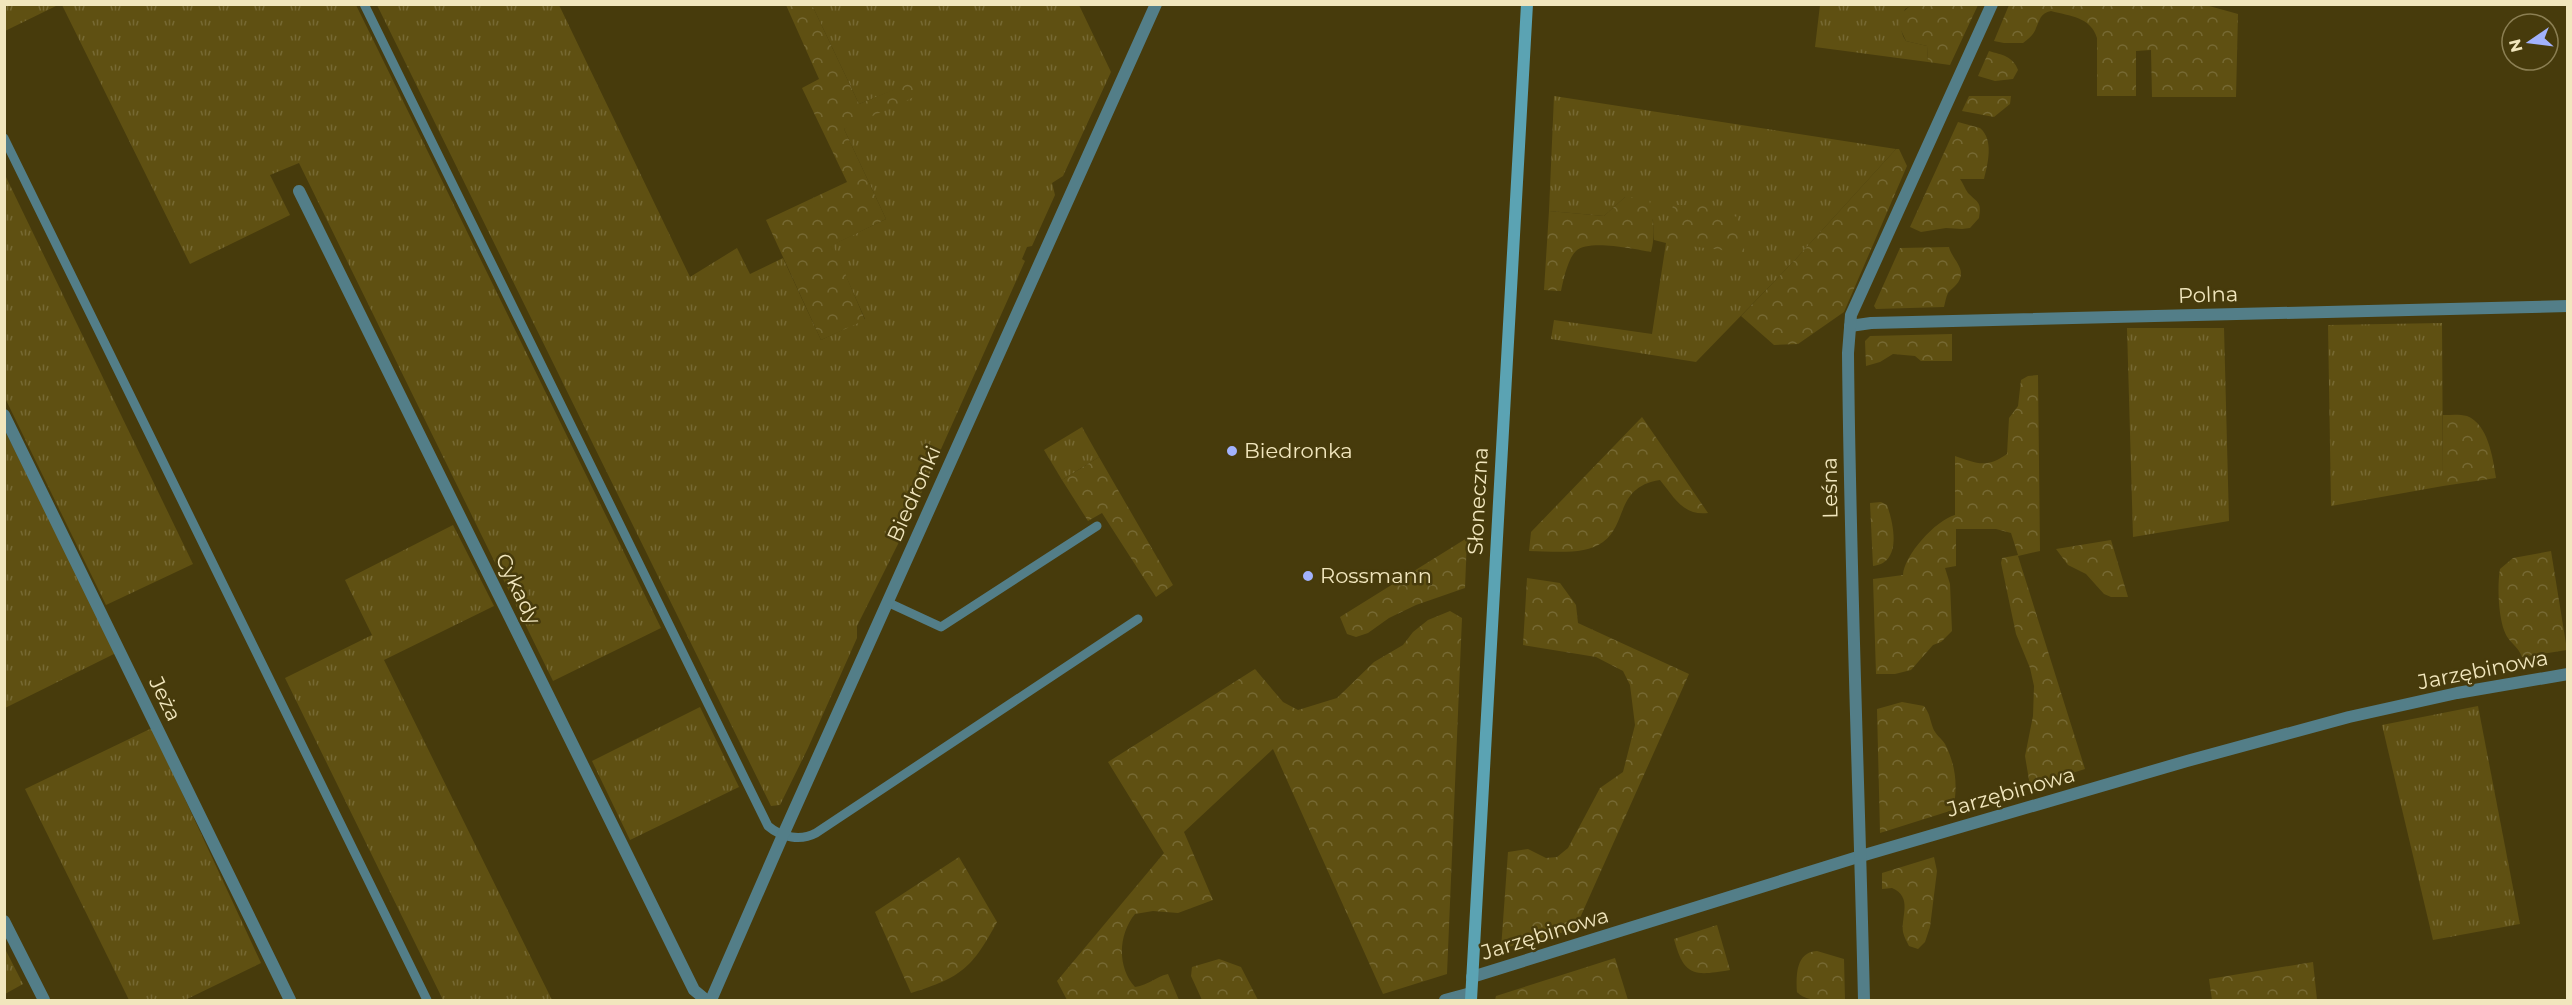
<svg xmlns="http://www.w3.org/2000/svg" width="2572" height="1005" viewBox="0 0 2572 1005" font-family="Montserrat,sans-serif">
<style>
.grass{fill:url(#grass-tufts)}
.forest{fill:url(#forest-crowns)}
.lines{fill:none;stroke-linecap:round;stroke-linejoin:round}
.service{stroke:#537e88;stroke-width:9}
.minor{stroke:#537e88;stroke-width:12}
.secondary{stroke:#5ba3b3;stroke-width:12}
.poi-dot{fill:#a2b2fd;stroke:#473b0c;stroke-width:2}
.labels{text-anchor:middle;stroke-width:5;stroke-linejoin:round;paint-order:stroke}
.street-label{font-size:21px;fill:#f1e6bd;stroke:#473b0c}
.poi-label{font-size:21px;fill:#f1e6bd;stroke:#473b0c;text-anchor:start}
</style>
<defs>
<pattern id="grass-tufts" width="24" height="20" patternUnits="userSpaceOnUse" patternTransform="scale(1.5)"><rect width="24" height="20" fill="#5f5012"/><path d="M3 7l-1-3M5 7V3M7 7l1-3M15 17l-1-3M17 17v-4M19 17l1-3" fill="none" stroke="#766933"/></pattern>
<pattern id="forest-crowns" width="20" height="18" patternUnits="userSpaceOnUse" patternTransform="scale(1.5)"><rect width="20" height="18" fill="#5f5012"/><path d="M2 6a3 3 0 1 1 6 0M12 15a3 3 0 1 1 6 0" fill="none" stroke="#766933"/></pattern>
</defs>
<rect width="100%" height="100%" fill="#473b0c"/>
<g class="grass">
<path d="M5,4h53v1l-53,26z"/>
<path d="M62,5h294l305,623 -108,53 -254,-518 -29,12 20,40 -100,49z"/>
<path d="M377,5h182l131,272 47,-29 13,26 33,-16 38,82 44,-21 -33,-74 54,-26 -42,-90 75,-49 -60,24 -47,-99h267l32,67 -48,104 -11,7 3,12 -23,51 -5,1 -5,12 3,2 -121,271 -47,94v12l-49,110 -28,57 -9,1z"/>
<path d="M1820,5h92l-7,4c-3,12 -7,21 1,32l21,5 1,16 -113,-15z"/>
<path d="M1554,96l342,53 -102,112 -98,101 -145,-23 3,-19 98,14 14,-91 -12,-3 -1,-20 -28,-23 -21,19 -55,-5z"/>
<path d="M5,175l188,389 -87,41 -101,-207z"/>
<path d="M2442,323l1,163 -112,20 -3,-181z"/>
<path d="M2127,328h97l5,193 -96,16z"/>
<path d="M1082,427l17,30 -37,23 -18,-30z"/>
<path d="M4,429l112,224 -111,55h-1z"/>
<path d="M453,525l41,81 -110,54 168,340h-109l-158,-322 87,-43 -27,-55z"/>
<path d="M2478,706l42,218 -87,16 -51,-215z"/>
<path d="M700,707l39,80 -109,53 -38,-79z"/>
<path d="M152,728l109,235 -76,37h-56l-104,-211z"/>
<path d="M4,947l19,37 -18,10h-1z"/>
</g>
<g class="forest">
<path d="M1912,4l66,1 -28,60 -22,-3 -1,-16 -21,-5 -6,-13v-13z"/>
<path d="M786,5h26l47,99 60,-25 6,13 -81,37 42,90 -53,26 32,75 -44,20 -55,-120 81,-38 -45,-94 17,-9z"/>
<path d="M2009,5l193,-1 36,10 -2,83h-84l-1,-47 -15,1v45h-39v-58c-6,-21 -27,-22 -46,-27 -11,2 -11,9 -15,17 -2,7 -8,11 -13,15h-19l-10,-2z"/>
<path d="M1989,51c13,4 24,5 29,19l-5,9 -18,2 -17,-5z"/>
<path d="M1969,96h42l-1,8 -16,13 -32,-6z"/>
<path d="M1958,122l22,6c14,12 8,35 4,51h-24c3,4 5,10 8,14 10,10 14,9 11,25l-9,10 -8,1 -16,-1 -25,4 -11,-5z"/>
<path d="M1896,149h3l8,17 -63,146 -46,32 -24,1 -33,-29 53,-55z"/>
<path d="M1625,197l24,2c4,18 7,35 2,53 -16,-3 -63,-13 -75,-1 -8,7 -13,30 -15,40l-17,-1 5,-79 55,5z"/>
<path d="M1673,205l34,1 30,11 8,36 -79,-10z"/>
<path d="M1949,247c2,9 12,18 12,26 0,10 -8,14 -13,20 -2,4 -3,10 -4,14l-68,2 -2,-3 26,-58z"/>
<path d="M1952,334v27h-31l-6,-5 -22,-2 -13,8 -14,4 -1,-25 5,-5z"/>
<path d="M2038,375l2,176 -22,5 67,213 -55,17 -5,-30 8,-40 1,-30 -4,-18 -14,-34 -15,-71 1,-5 16,-3 -7,-22 -15,-4h-40v37l-11,2 5,16 2,47 -11,11 -8,3 -22,25 -16,4h-19l-3,-95 30,-4c1,-20 33,-55 52,-60v-59c21,7 31,13 52,-2l2,-36 9,-12 3,-26 7,-4z"/>
<path d="M2443,415c8,0 16,-1 24,1 21,8 26,42 29,62l-53,8z"/>
<path d="M1642,417l66,96c-25,3 -34,-16 -48,-33 -45,7 -32,44 -57,62 -19,14 -52,9 -74,9l2,-19z"/>
<path d="M1099,457l74,128 -17,12 -54,-84 -14,8 -26,-41z"/>
<path d="M1881,502l6,3c7,20 15,58 -14,61l-3,-63z"/>
<path d="M1467,538l-2,50 -49,17 -27,13 -21,15 -12,4 -9,-3 -7,-17z"/>
<path d="M2111,540l17,57h-17l-7,-3 -18,-20 -18,-9 -12,-16z"/>
<path d="M2551,551l16,99 -45,7c-4,-10 -9,-12 -14,-19 -10,-14 -11,-53 -8,-69l13,-11z"/>
<path d="M1527,578l33,5 16,22 2,18 111,51 -114,255 -74,20 7,-97 20,-3 18,9 11,-1 11,-9 32,-60 23,-16 12,-47 -5,-40 -7,-14 -27,-14 -73,-12z"/>
<path d="M1450,611l12,7 -15,356 -64,20 -110,-245 -89,83 29,68 -35,13 -25,-2 -18,3c-17,21 -18,53 0,73 14,-2 20,-10 33,-13l11,26h-112l-10,-19 107,-128 -56,-91 147,-93 28,33 15,8 39,-12 37,-36 29,-17 10,-13 15,-12z"/>
<path d="M1902,702l22,4c6,8 6,14 9,22 2,6 9,11 12,16 11,22 13,42 8,66l-73,23 -3,-124z"/>
<path d="M959,857l38,65c-25,46 -35,55 -86,71l-36,-81z"/>
<path d="M1934,857l3,14 -7,56 -5,15 -7,7 -9,-3c-2,-4 -5,-9 -6,-14 -2,-16 10,-35 -11,-44l-10,1v-16z"/>
<path d="M1717,925l13,45c-36,6 -46,7 -56,-31z"/>
<path d="M1817,951l27,8 1,41c-14,1 -38,3 -48,-8 -1,-17 -1,-40 20,-41z"/>
<path d="M1615,958l13,42h-133l1,-4z"/>
<path d="M1219,959l22,8 17,33h-56l-11,-24 1,-9z"/>
<path d="M2313,962l4,38h-105l-3,-21z"/>
</g>
<g class="lines">
<g class="service">
<path d="M364,4l404,822c14,12 33,15 48,7l322,-214"/>
<path d="M4,138l423,862"/>
<path d="M887,602l54,25 156,-101"/>
</g>
<g class="minor">
<path d="M299,191l395,799 12,10"/>
<path d="M1850,326l21,-3 697,-17"/>
<path d="M4,415l286,585"/>
<path d="M4,921l40,79"/>
<path d="M1472,977l389,-121 326,-95 162,-44 108,-24 111,-19"/>
<path d="M711,1000l72,-165 373,-831"/>
<path d="M1445,1000l26,-7"/>
<path d="M1864,1000c-5,-216 -14,-431 -16,-647l3,-38 141,-311"/>
</g>
<path class="secondary" d="M1471,1000l56,-996"/>
</g>
<g class="poi-dot">
<circle cx="1232" cy="451" r="6"/>
<circle cx="1308" cy="576" r="6"/>
</g>
<g class="labels">
<g class="street-label">
<text transform="translate(2208 295) rotate(-2)" y="7">Polna</text>
<text transform="translate(1830 488) rotate(-91)" y="7">Leśna</text>
<text transform="translate(914 494) rotate(-66)" y="7">Biedronki</text>
<text transform="translate(1478 501) rotate(-87)" y="7">Słoneczna</text>
<text transform="translate(518 589) rotate(64)" y="7">Cykady</text>
<text transform="translate(2483 670) rotate(-11)" y="7">Jarzębinowa</text>
<text transform="translate(165 699) rotate(64)" y="7">Jeża</text>
<text transform="translate(2011 792) rotate(-16)" y="7">Jarzębinowa</text>
<text transform="translate(1545 934) rotate(-17)" y="7">Jarzębinowa</text>
</g>
<g class="poi-label">
<text x="1244" y="458">Biedronka</text>
<text x="1320" y="583">Rossmann</text>
</g>
</g>
<rect width="2572" height="1005" fill="none" stroke="#f1e6bd" stroke-width="12"/>
<g transform="translate(2530 42) rotate(256)"><circle r="28" fill="#473b0c" stroke="#8b7f53" stroke-width="1.5"/>
<path d="M0-4.5L10 22L0 15L-10 22Z" fill="#a2b2fd"/>
<text y="-9" font-size="16" font-weight="bold" text-anchor="middle" fill="#f1e6bd">N</text>
</g>
</svg>
